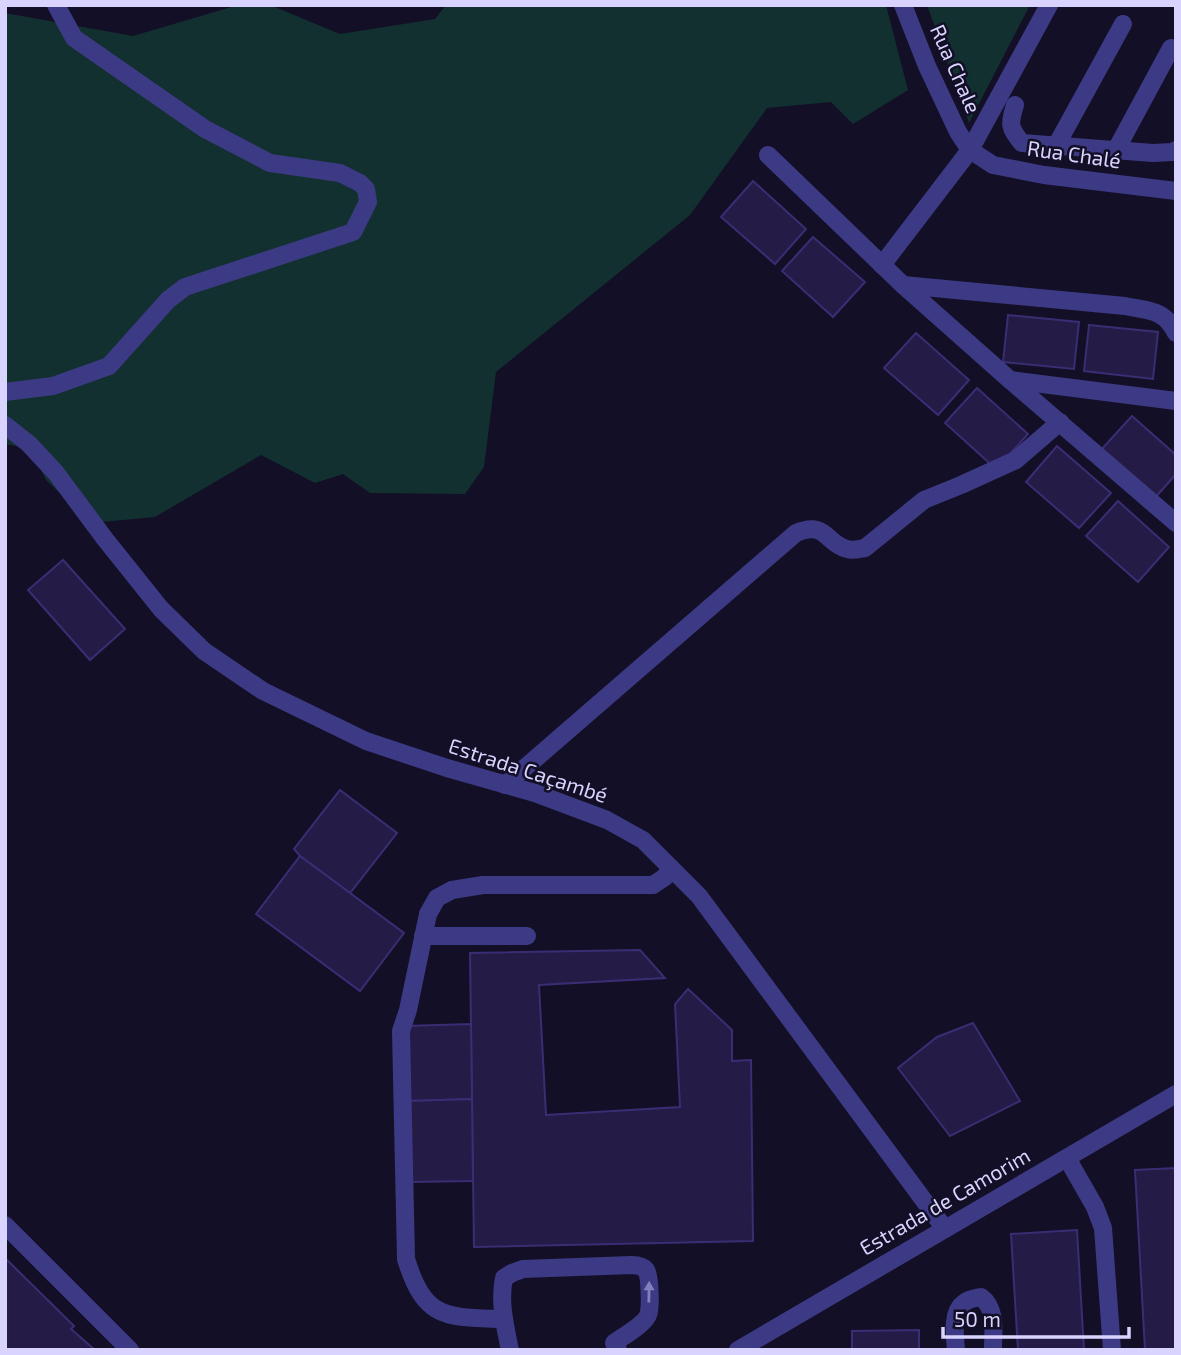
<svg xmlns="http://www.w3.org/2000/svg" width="1181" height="1355" viewBox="0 0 1181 1355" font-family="'Exo 2',sans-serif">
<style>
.green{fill:#12302f}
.building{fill:#241b47;stroke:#3b2d73;stroke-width:2}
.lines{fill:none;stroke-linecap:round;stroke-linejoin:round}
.minor{stroke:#3d3a85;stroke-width:18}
.oneway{fill:#837fbc}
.labels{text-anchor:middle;stroke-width:5;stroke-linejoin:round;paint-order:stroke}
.street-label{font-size:21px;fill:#d9d4ff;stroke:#130f26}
</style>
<rect width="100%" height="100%" fill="#130f26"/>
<g class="green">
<path d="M238,5h32l70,29 95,-15 11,-14h440l22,85 -55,34 -22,-22 -64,6 -77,107 -194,157 -12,95 -19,27 -95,-1 -27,-19 -28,9 -54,-28 -106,62 -64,6 -45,-43 -15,-31 -26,-5v-431l128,23z"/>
<path d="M927,5h103l-61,118z"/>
</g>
<g class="building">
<path d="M753,181l53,48 -31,35 -54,-47z"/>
<path d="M813,237l52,45 -32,35 -51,-46z"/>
<path d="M1008,315l71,7 -5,47 -71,-7z"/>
<path d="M1089,325l69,7 -5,47 -69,-8z"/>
<path d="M916,333l53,47 -31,35 -54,-47z"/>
<path d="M977,388l51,46 -32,35 -51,-46z"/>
<path d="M1132,416l44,39v19l-22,25 -54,-48z"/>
<path d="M1057,446l54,47 -32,35 -53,-46z"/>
<path d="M1118,501l51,46 -31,35 -52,-46z"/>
<path d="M63,560l62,69 -35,31 -62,-70z"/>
<path d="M340,790l57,43 -47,60 -50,-37 -6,-7z"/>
<path d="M300,856l104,77 -44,58 -104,-77z"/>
<path d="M640,950l25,28 -126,7 7,130 134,-8 -5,-103 13,-15 44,41v31l19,-1 2,181 -279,6 -4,-294z"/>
<path d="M973,1023l47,78 -70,35 -52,-68 39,-31z"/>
<path d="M471,1024l1,75 -65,2 -2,-75z"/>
<path d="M472,1099l1,82 -64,1 -2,-81z"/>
<path d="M1176,1168v182h-31l-10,-180z"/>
<path d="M1077,1230l7,120h-66l-7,-116z"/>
<path d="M5,1258l69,68 -3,3 24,21h-90z"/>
<path d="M919,1330v20h-67v-19z"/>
</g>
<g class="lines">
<g class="minor">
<path d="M903,5l24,61 31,66 12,18 23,15 51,10 132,16"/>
<path d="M1015,105c-6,19 -6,23 7,38l131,10 19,-1 4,-2"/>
<path d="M1056,146l67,-122"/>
<path d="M1116,150l55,-102"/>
<path d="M768,155l135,130 107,95 166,143"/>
<path d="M882,265l88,-115 79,-145"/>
<path d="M903,285l222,21c24,5 39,3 51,27"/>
<path d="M1010,380l166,21"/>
<path d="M5,392l48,-6 56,-20 59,-66 17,-13 168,-55 15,-30 -2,-13 -6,-6 -20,-10 -70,-10 -65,-34 -131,-91 -18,-33"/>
<path d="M5,425l24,19 27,29 49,66 56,70 43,42 59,40 103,50 81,27 88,25 72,27 36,20 56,56 246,333"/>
<path d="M505,785l291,-252c30,-13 30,11 51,16 6,2 12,0 18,-1l59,-48 37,-15 55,-25 44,-38"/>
<path d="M423,936h104"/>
<path d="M1067,1158l28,49 8,21 9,122"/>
<path d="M5,1225l125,125"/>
<path d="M504,1319c-57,-2 -79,2 -98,-60l-5,-228 7,-21 20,-96 9,-16 15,-8 31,-5h170l12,-8 6,-9"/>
<path d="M510,1350c-5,-24 -11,-48 -6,-72l8,-5 11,-4 108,-4c5,0 12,1 15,5 4,6 5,38 2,45 -3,9 -26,22 -34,28l4,7"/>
<path d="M738,1350l438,-256"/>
<path d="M956,1350c-1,-13 -5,-38 8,-47 4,-4 12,-5 17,-6 16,12 12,34 12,53"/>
</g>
</g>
<defs><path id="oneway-solid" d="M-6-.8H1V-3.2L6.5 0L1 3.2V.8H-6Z" transform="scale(1.75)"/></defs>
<use class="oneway" href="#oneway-solid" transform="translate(649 1292) rotate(-89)"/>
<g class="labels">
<g class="street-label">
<text transform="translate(955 69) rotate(66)" y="7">Rua Chale</text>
<text transform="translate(1074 155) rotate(8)" y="7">Rua Chalé</text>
<text transform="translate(528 771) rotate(18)" y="7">Estrada Caçambé</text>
<text transform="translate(945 1202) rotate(-30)" y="7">Estrada de Camorim</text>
</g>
</g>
<rect width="1181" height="1355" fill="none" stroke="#d9d4ff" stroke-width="14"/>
<path d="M943 1327v10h186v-10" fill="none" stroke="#d9d4ff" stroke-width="3.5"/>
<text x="954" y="1327" font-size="21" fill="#d9d4ff" stroke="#130f26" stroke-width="5" paint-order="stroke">50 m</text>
</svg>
